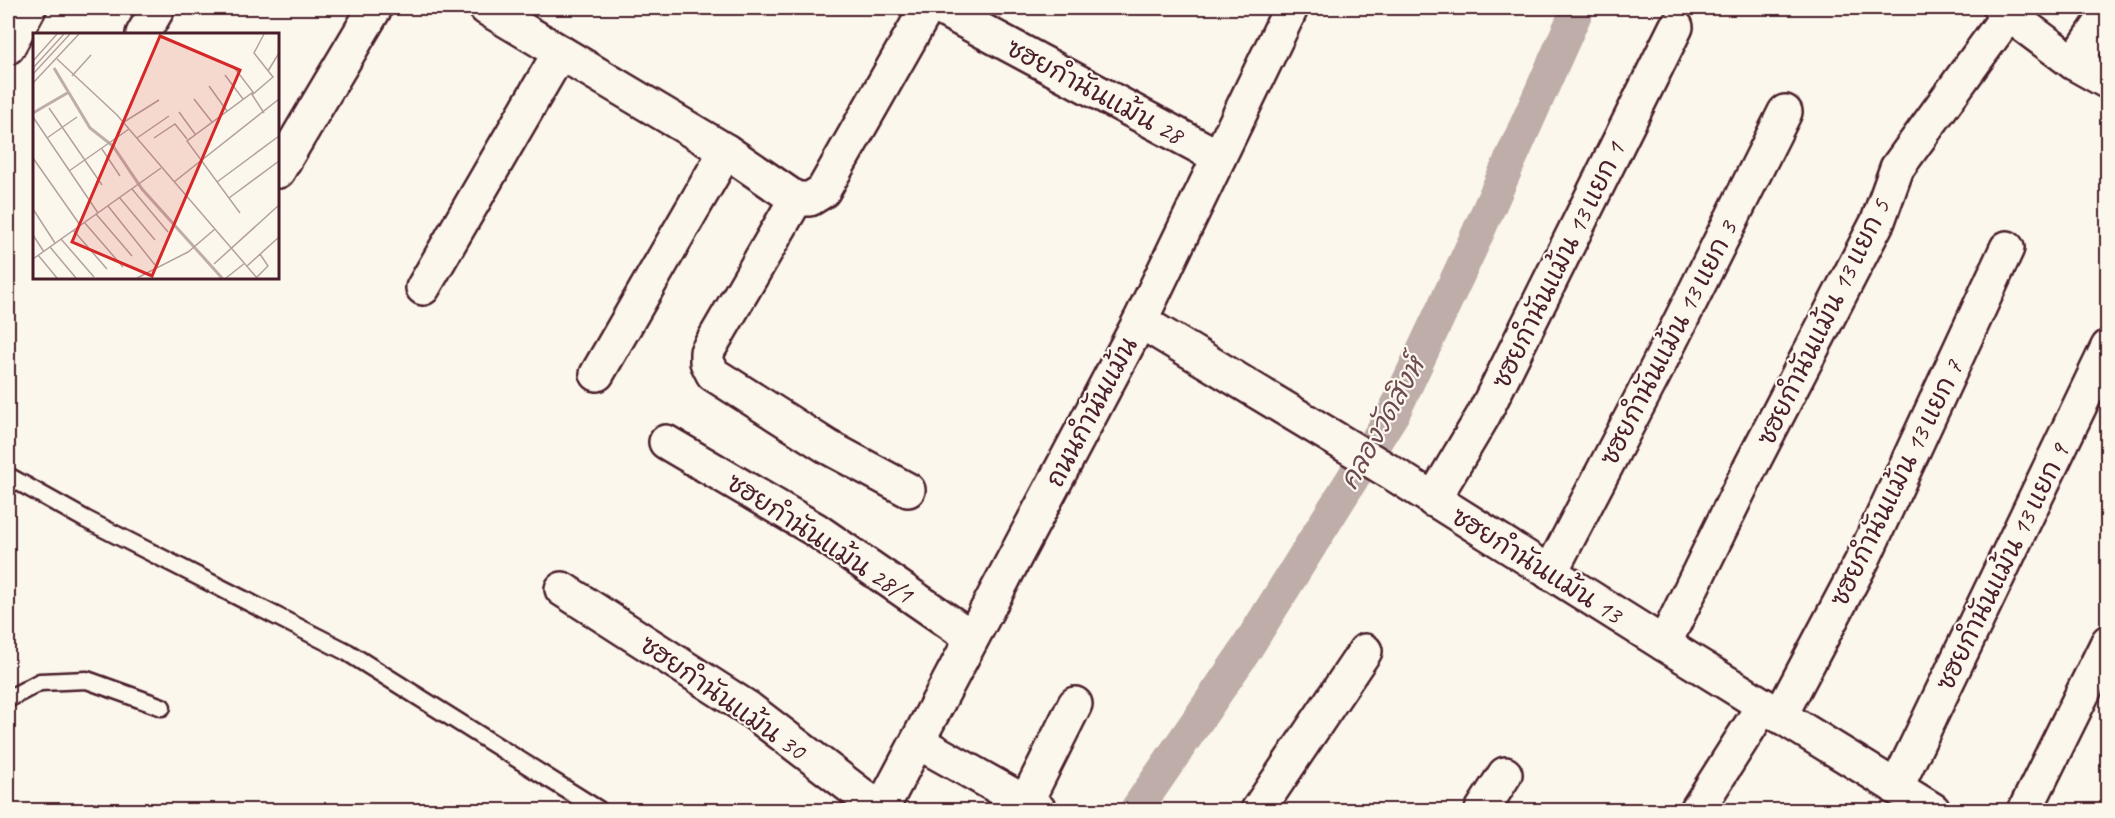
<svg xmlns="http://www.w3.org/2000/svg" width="2115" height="818" viewBox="0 0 2115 818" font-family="Caveat,'Playpen Sans Thai',sans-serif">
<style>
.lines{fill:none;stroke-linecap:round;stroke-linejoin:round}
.canal{stroke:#bfadaa;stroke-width:33}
.lane-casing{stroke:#4a1f2b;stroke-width:21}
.street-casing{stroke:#4a1f2b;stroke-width:38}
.secondary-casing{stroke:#4a1f2b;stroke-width:38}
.lane{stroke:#fbf7ec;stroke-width:16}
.street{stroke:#fbf7ec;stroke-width:33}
.secondary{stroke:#fbf7ec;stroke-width:33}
.labels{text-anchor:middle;stroke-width:4.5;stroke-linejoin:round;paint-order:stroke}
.street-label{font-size:26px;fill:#4a1f2b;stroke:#fbf7ec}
.water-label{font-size:27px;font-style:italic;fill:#6d4a51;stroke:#fbf7ec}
.inset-river{fill:none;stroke:#bfadaa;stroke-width:3}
.inset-road{fill:none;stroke:#b4a19f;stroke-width:1.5}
.view{fill:#d62828;fill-opacity:0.15;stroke:#d62828;stroke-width:3}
.inset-edge{fill:none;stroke:#4a1f2b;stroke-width:3}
</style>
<rect width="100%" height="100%" fill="#fbf7ec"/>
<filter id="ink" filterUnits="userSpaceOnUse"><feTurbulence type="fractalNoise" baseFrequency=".0167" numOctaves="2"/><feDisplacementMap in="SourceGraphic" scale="12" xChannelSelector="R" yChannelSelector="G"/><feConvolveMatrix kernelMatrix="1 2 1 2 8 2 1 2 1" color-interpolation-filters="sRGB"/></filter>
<g filter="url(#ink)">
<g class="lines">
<path class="canal" d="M1136,810l107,-156 151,-242 78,-166 106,-238"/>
<g class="lane-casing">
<g id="lane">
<path d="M8,476l77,43 262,133 252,158"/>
<path d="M8,699l32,-17 47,-2 75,27"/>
</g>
</g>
<g class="street-casing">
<g id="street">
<path d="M486,8l240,143 70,48h14l13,-8 104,-183"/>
<path d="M940,8l279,149"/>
<path d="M2000,8l74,55 34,19"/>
<path d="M143,34l15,-26"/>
<path d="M8,47l21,-39"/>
<path d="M2074,63l34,-50"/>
<path d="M278,171l97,-163"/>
<path d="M796,199l-89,153v10l6,12 115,73 80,43"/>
<path d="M423,288l137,-236"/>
<path d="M1140,321l252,152 272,171 269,166"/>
<path d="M597,374l129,-223"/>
<path d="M666,442l150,88 155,107"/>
<path d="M1433,500l50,-84 193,-389"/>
<path d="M1550,573l104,-199 131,-262"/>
<path d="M562,589l187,120 132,101"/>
<path d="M1664,644l86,-176 128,-247 19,-53 111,-153"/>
<path d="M1780,716l83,-157 144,-311"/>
<path d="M918,742l121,68"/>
<path d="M1896,788l212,-441"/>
<path d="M1026,802l49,-98"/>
<path d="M1258,810l107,-159"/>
<path d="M1482,810l23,-36"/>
<path d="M1697,810l66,-104"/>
<path d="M2025,810l83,-168"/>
</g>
</g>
<g class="secondary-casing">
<path id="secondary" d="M881,810l259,-489 151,-313"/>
</g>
<use href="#lane" class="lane"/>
<use href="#street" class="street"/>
<use href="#secondary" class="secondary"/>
</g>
</g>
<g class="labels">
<g class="street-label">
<text transform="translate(1095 91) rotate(28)" y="9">ซฮยกำนันแม้น 28</text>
<text transform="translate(1558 265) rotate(-64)" y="9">ซฮยกำนันแม้น 13 แยก 1</text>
<text transform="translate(1823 322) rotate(-64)" y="9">ซฮยกำนันแม้น 13 แยก 5</text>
<text transform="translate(1668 343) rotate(-63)" y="9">ซฮยกำนันแม้น 13 แยก 3</text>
<text transform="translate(1091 412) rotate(-62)" y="9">ถนนกำนันแม้น</text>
<text transform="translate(1896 483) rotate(-64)" y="9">ซฮยกำนันแม้น 13 แยก 7</text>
<text transform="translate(820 538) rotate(33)" y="9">ซฮยกำนันแม้น 28/1</text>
<text transform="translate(1537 565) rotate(32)" y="9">ซฮยกำนันแม้น 13</text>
<text transform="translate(2002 567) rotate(-64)" y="9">ซฮยกำนันแม้น 13 แยก 9</text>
<text transform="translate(723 697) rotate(35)" y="9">ซฮยกำนันแม้น 30</text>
</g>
<g class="water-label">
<text transform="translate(1382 423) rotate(-61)" y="9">คลองวัดสิงห์</text>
</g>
</g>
<g transform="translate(33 33)">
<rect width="246" height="246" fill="#fbf7ec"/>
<path class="inset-river" d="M21,35l36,60 23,18 29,43 80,89M0,80l36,-21"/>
<path class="inset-road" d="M24,26l60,56 140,163M0,28l24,-27M200,33l20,26 -66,49 53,72M0,35l31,-34M235,38l11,-18M0,41l37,-40M192,42l18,24M39,43l19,-21M0,50l46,-49M176,53l18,25M218,60l13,20M219,62l21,-18 -19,-24 10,-19M161,66l18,23M16,75l53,77M146,79l16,22M0,84l65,96M91,89l35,-22M14,105l30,-21M104,105l32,-22M121,105l21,-14 12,15M69,116l18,27M0,125l47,67M36,138l60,-42M141,149l105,-83M184,149l62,-46M99,156l36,43M86,164l36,43M196,165l50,-37M75,173l47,59M0,176l22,34M63,181l36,42M51,189l39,45M40,197l34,39M0,202l11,17M28,206l33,38M17,214l26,31M5,222l19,23M0,226l128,-91M181,231l65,-59M214,233l32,-29M224,244l11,-11 -8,-12M104,245l51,-26 27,-23M193,245l19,-15"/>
<path class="view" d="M127,3l80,34 -88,206 -80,-34z"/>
<rect width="246" height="246" class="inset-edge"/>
</g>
<rect width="2115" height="818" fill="none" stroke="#fbf7ec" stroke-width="30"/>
<rect x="15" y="15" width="2085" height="788" fill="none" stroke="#4a1f2b" stroke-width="2" filter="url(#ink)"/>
</svg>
